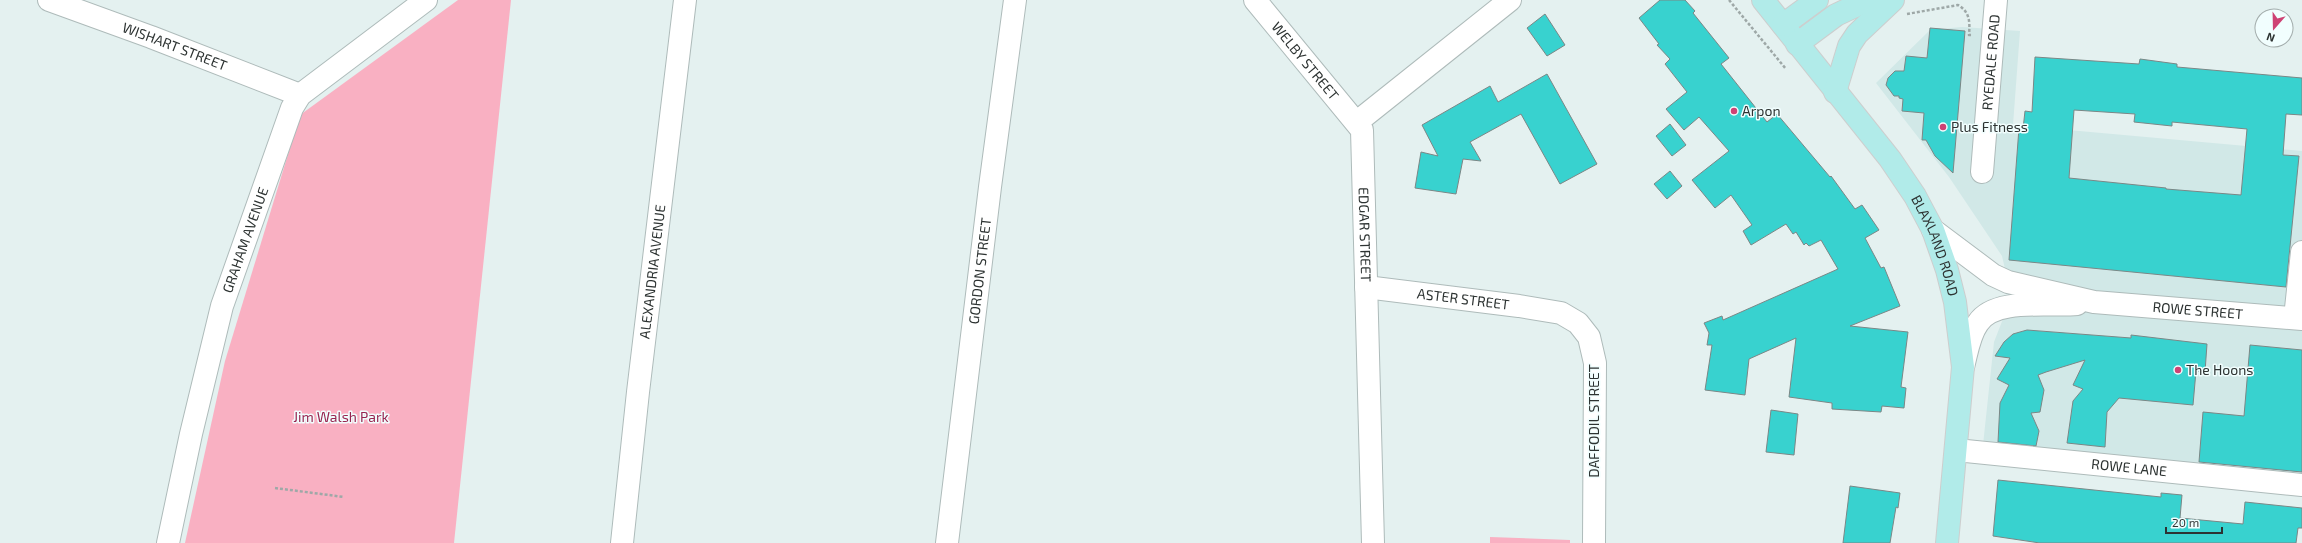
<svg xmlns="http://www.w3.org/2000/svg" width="2302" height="543" viewBox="0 0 2302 543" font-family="'Exo 2',sans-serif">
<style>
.built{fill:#d1e8e7}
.green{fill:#f9b0c2}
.building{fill:#38d2cf;stroke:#7b8786;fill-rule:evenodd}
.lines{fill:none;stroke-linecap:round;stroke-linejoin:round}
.minor-casing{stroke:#aebbba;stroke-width:24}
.major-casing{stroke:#cdcece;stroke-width:24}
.path{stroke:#9ea8a7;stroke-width:2.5;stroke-dasharray:3 2;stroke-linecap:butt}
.minor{stroke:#fff;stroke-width:22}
.major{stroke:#b1ebe9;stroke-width:22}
.poi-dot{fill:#ce4274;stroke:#f1fefe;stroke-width:1.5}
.labels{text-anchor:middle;stroke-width:3;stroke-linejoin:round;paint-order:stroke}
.street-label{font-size:14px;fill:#2d3332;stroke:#f1fefe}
.poi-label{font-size:14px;fill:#2d3332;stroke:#f1fefe;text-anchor:start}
.park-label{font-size:14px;fill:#972450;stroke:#f1fefe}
</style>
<rect width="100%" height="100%" fill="#e4f1f0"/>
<path class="built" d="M1962,27l58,4 -7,94 289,26v323l-319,-29 11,-103 14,-36v-24l-6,-26 -53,-79 -73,-94 54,-53z"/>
<g class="green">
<path d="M458,0h53l-57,543h-269l40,-182 75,-246z"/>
<path d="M1490,537l80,3v3h-80z"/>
</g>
<g class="building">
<path d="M1660,0h25l10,11 -2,2 36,45 -8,6 46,58 10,-8 53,63 1,-1 24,33 7,-4 17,25 -14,8 16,30 3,-1 16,39 -50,20 58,6 -7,55 5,1 -2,20 -22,-2 -1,6 -49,-3v-6l-43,-6 7,-59 -47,21 -4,36 -40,-5 7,-45h-5l2,-12 -5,-10 18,-7 1,4 115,-51 -17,-29 -12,6 -3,-3 -2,2 -8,-13 -3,2 -7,-10 -35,21 -8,-14 9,-6 -21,-30 -16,13 -23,-28 37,-29 -30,-34 -15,13 -18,-21 21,-17 -22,-28 5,-5 -13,-14 2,-1 -20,-26z"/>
<path d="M1545,14l20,31 -18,11 -20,-28z"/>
<path d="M1930,28l35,3 -12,142 -18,-17 -9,-16h-4l2,-27 -22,-2 1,-12 -4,-1v-2h-5l-8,-11 2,-7 7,-7h9l2,-15 21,2z"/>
<path d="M2035,57l104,7 1,-5 37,5v3l125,11v37l-16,-1 -3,41 16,1 -13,131 -277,-27 10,-132 4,1 2,-18 7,1zM2074,110l61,4 -1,8 38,4v-4l75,7 -6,66 -75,-6v-1l-97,-10z"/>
<path d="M1547,74l50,90 -37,20 -39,-70 -51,28 11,19 -18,-2 -7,35 -41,-6 6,-36 17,4 -16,-31 68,-39 8,16z"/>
<path d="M1670,124l16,21 -14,11 -16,-20z"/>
<path d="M1670,171l12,15 -15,13 -13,-15z"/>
<path d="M2027,330l104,8v-3l76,9 -2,28 -9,-1 -3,34 -74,-7 -12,14 -2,35 -38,-4 6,-42 10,-12 -10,-4 12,-25 -39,12 -8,3 6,15 -4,22 -9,1 8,18 -3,15 -38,-4 2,-39 9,-18 -12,-6 13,-21 -15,-2 9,-14 9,-8z"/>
<path d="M2250,345l52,5v122l-103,-10 4,-50 41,4z"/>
<path d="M1771,410l27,4 -4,41 -28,-3z"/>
<path d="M1998,480l163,17v-4l21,2 -2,23 63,6 2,-22 57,6v20h-4l-2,15h-256l-47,-7z"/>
<path d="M1850,486l50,7 -2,15 -2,-1 -6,36h-47z"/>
</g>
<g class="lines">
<g class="minor-casing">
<g id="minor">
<path id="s1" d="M49,0l102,37 149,58"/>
<path id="s2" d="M1255,0l107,130 11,413"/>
<path d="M1357,122l153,-122"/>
<path id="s3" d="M1982,172l14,-172"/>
<path id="s4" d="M1933,230l60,45 15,7 86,20 208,17"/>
<path id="s5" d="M1366,287l153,19 42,7 17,10 11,14 6,26 -1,180"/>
<path d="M2295,318l7,-66"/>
<path d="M1963,367c4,-15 6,-32 15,-44 17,-26 72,-16 99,-19"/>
<path id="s6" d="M1956,450l346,35"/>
<path id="s7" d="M168,543l23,-109 31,-128 70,-198 8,-13 126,-95"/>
<path id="s8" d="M622,543l16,-151 47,-392"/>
<path id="s9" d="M947,543l43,-356 25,-187"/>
</g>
</g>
<g class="major-casing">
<g id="major">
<path id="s10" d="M1763,0l127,159 25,37 18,34 14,40 8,32 8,65 -16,176"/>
<path d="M1783,25l34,-25"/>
<path d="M1797,44l39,-29 32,-15"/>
<path d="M1835,92l14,-46 8,-12 36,-34"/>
</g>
</g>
<g class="path">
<path d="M1729,0l57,69"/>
<path d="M1907,14l51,-9c12,7 12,17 11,30h4"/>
<path d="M275,488l69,9"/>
</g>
<use href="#minor" class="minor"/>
<use href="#major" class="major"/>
</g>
<g class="poi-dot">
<circle cx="1734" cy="111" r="4"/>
<circle cx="1943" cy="127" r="4"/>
<circle cx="2178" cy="370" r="4"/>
</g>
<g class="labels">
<g class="street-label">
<text dy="5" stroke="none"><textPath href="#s1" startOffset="134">WISHART STREET</textPath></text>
<text dy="5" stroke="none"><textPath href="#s2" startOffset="79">WELBY STREET</textPath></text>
<text dy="5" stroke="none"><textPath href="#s3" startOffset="110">RYEDALE ROAD</textPath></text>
<text dy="5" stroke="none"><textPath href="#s2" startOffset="273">EDGAR STREET</textPath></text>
<text dy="5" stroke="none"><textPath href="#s7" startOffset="313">GRAHAM AVENUE</textPath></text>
<text dy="5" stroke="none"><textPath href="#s10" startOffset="302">BLAXLAND ROAD</textPath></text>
<text dy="5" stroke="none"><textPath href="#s8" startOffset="273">ALEXANDRIA AVENUE</textPath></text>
<text dy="5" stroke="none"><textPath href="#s9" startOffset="274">GORDON STREET</textPath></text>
<text dy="5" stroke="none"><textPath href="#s5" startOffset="98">ASTER STREET</textPath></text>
<text dy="5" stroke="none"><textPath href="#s4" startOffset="284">ROWE STREET</textPath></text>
<text transform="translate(1594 421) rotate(-90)" y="5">DAFFODIL STREET</text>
<text dy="5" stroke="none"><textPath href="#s6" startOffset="174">ROWE LANE</textPath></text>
</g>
<g class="poi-label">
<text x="1742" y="116">Arpon</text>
<text x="1951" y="132">Plus Fitness</text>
<text x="2186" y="375">The Hoons</text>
</g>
<g class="park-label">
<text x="341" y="422">Jim Walsh Park</text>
</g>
</g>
<g transform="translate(2274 28) rotate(200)"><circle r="19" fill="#f1fefe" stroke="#a3adac"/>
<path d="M0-3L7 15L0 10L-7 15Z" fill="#ce4274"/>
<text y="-6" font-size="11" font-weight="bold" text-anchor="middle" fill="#2d3332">N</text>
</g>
<path d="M2166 527v6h56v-6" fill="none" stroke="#2d3332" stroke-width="2"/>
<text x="2172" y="527" font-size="12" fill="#2d3332" stroke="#f1fefe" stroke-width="3" paint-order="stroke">20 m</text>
</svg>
